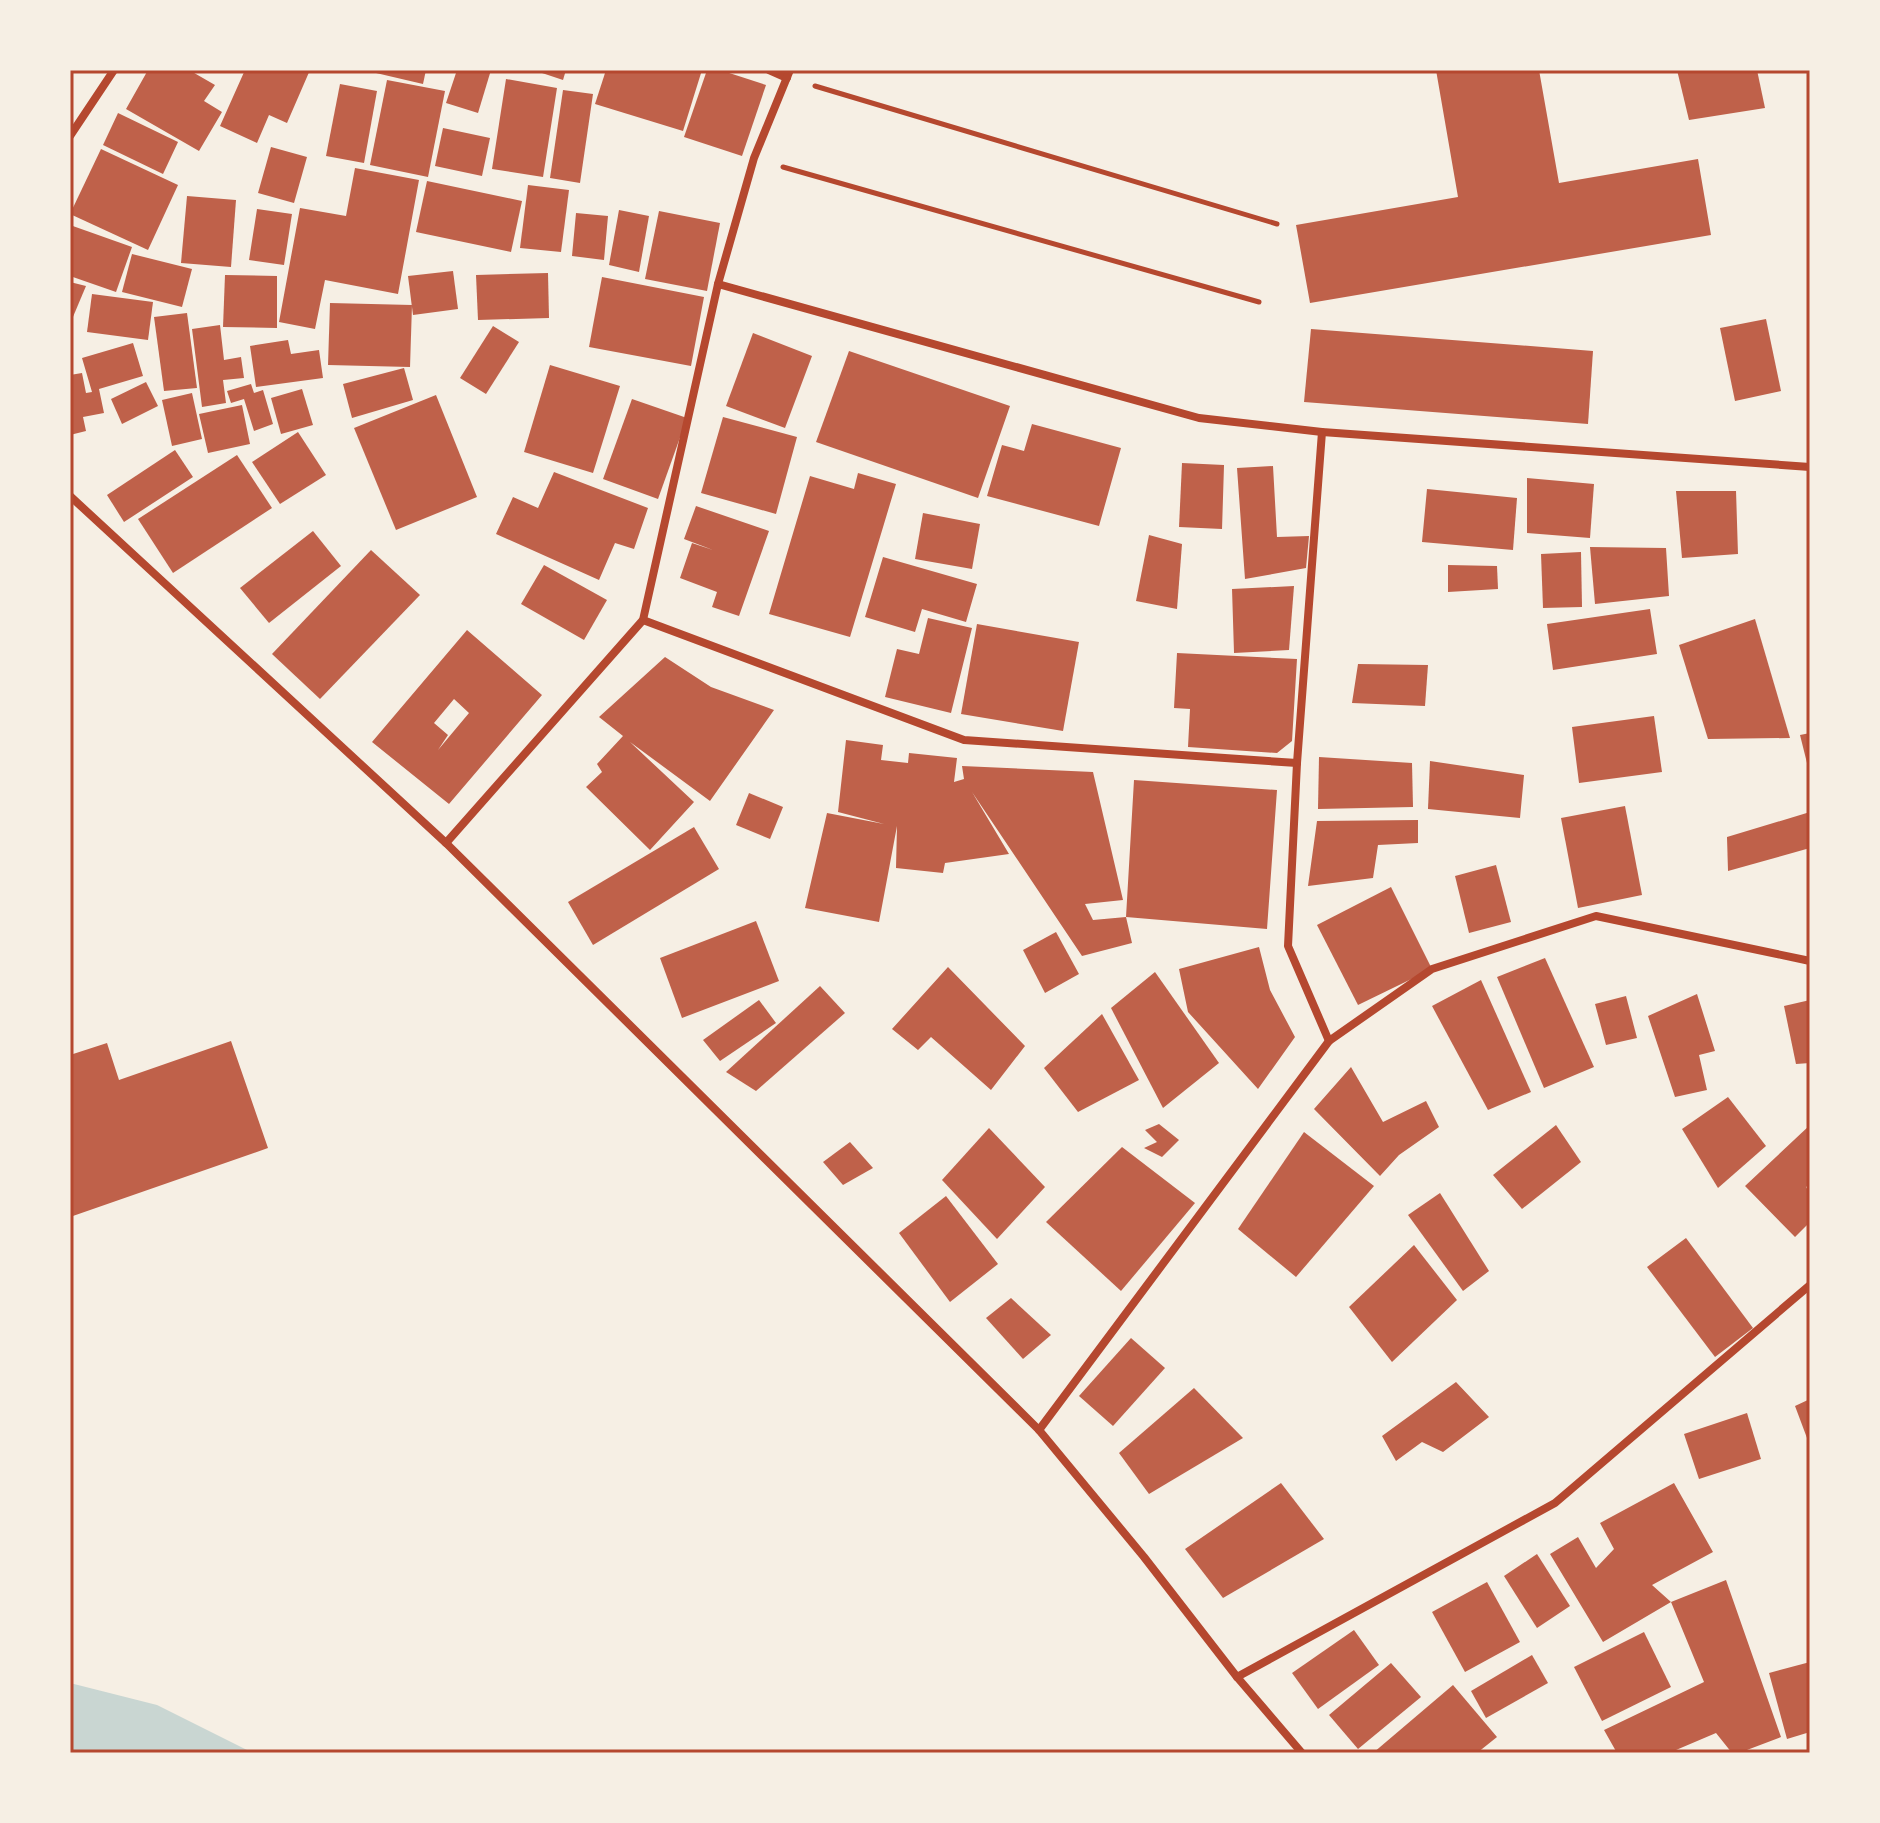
<svg xmlns="http://www.w3.org/2000/svg" width="1880" height="1823" viewBox="0 0 1880 1823" font-family="'Titillium Web',sans-serif">
<style>
.water{fill:#c9d6d2}
.building{fill:#bf614a;fill-rule:evenodd}
.lines{fill:none;stroke-linecap:round;stroke-linejoin:round}
.path{stroke:#b5482f;stroke-width:5}
.minor{stroke:#b5482f;stroke-width:8}
.neatline{fill:none;stroke:#b5482f;stroke-width:3}
</style>
<rect width="100%" height="100%" fill="#f6efe4"/>
<path class="water" d="M70,1683l87,22 90,45 2,3h-179z"/>
<g class="building">
<path d="M148,70h41l26,15 -11,16 18,11 -23,39 -73,-42z"/>
<path d="M245,70h65l-23,53 -18,-8 -12,28 -37,-17z"/>
<path d="M376,70h50l-3,14 -47,-11z"/>
<path d="M457,70h34l-13,43 -32,-10z"/>
<path d="M533,70h33l-3,10z"/>
<path d="M606,70h96l-19,61 -88,-27z"/>
<path d="M707,70h13l46,15 -24,71 -58,-19z"/>
<path d="M1436,70h103l20,113 139,-24 13,76 -401,68 -14,-78 162,-28z"/>
<path d="M1677,70h80l8,38 -76,12z"/>
<path d="M506,79l51,9 -14,89 -51,-8z"/>
<path d="M387,80l58,11 -17,86 -58,-12z"/>
<path d="M340,84l37,7 -13,72 -38,-7z"/>
<path d="M563,90l30,4 -13,89 -30,-5z"/>
<path d="M118,113l60,29 -15,32 -60,-29z"/>
<path d="M443,128l47,10 -8,38 -47,-10z"/>
<path d="M271,147l36,10 -13,46 -36,-10z"/>
<path d="M101,149l77,36 -30,65 -78,-36z"/>
<path d="M355,168l64,12 -21,114 -73,-14 -10,49 -36,-7 21,-114 46,8z"/>
<path d="M427,181l95,20 -11,51 -95,-20z"/>
<path d="M528,185l41,5 -8,62 -41,-4z"/>
<path d="M187,196l49,4 -5,67 -50,-4z"/>
<path d="M257,209l35,5 -8,51 -35,-5z"/>
<path d="M619,210l30,6 -10,56 -30,-7z"/>
<path d="M659,211l61,12 -13,68 -62,-12z"/>
<path d="M576,213l32,3 -4,44 -32,-4z"/>
<path d="M70,225l62,22 -16,45 -46,-16z"/>
<path d="M132,254l60,15 -10,38 -60,-15z"/>
<path d="M453,271l5,38 -45,6 -5,-39z"/>
<path d="M548,273l1,45 -71,2 -2,-45z"/>
<path d="M225,275l52,1v52l-54,-1z"/>
<path d="M602,277l102,20 -13,69 -102,-19z"/>
<path d="M70,282l16,4 -16,38z"/>
<path d="M92,294l61,8 -5,38 -61,-8z"/>
<path d="M330,303l82,2 -2,62 -82,-2z"/>
<path d="M187,313l10,75 -33,3 -10,-74z"/>
<path d="M1766,319l15,72 -46,10 -15,-73z"/>
<path d="M220,325l4,35 17,-3 3,21 -21,2 3,23 -24,4 -10,-78z"/>
<path d="M493,326l26,16 -33,52 -26,-16z"/>
<path d="M1311,329l282,22 -5,73 -284,-22z"/>
<path d="M753,333l59,23 -27,72 -59,-22z"/>
<path d="M288,340l3,14 28,-4 4,28 -67,9 -6,-41z"/>
<path d="M133,343l10,33 -44,13 5,24 -21,4 3,14 -16,4v-60l12,-2 4,20 6,-1 -10,-34z"/>
<path d="M849,351l161,55 -32,92 -162,-56z"/>
<path d="M550,365l70,21 -27,87 -69,-21z"/>
<path d="M404,368l9,32 -61,18 -9,-34z"/>
<path d="M146,382l12,24 -36,18 -11,-25z"/>
<path d="M251,384l3,9 9,-3 10,34 -19,7 -10,-32 -13,4 -4,-12z"/>
<path d="M302,389l11,36 -32,9 -10,-36z"/>
<path d="M192,393l10,46 -30,7 -10,-46z"/>
<path d="M436,395l41,102 -81,33 -42,-102z"/>
<path d="M632,399l55,19 -29,81 -55,-20z"/>
<path d="M242,405l8,39 -42,9 -9,-39z"/>
<path d="M723,417l74,20 -21,77 -75,-21z"/>
<path d="M1032,424l89,24 -22,78 -112,-30 15,-51 22,6z"/>
<path d="M298,432l28,43 -46,29 -28,-42z"/>
<path d="M175,450l18,27 -69,45 -17,-27z"/>
<path d="M237,455l35,53 -99,65 -35,-54z"/>
<path d="M1182,463l42,2 -2,64 -43,-2z"/>
<path d="M1273,466l4,71 32,-1 -3,32 -61,11 -8,-111z"/>
<path d="M554,472l94,36 -14,41 -19,-6 -16,37 -103,-46 17,-37 25,11z"/>
<path d="M858,473l38,11 -46,153 -81,-23 41,-138 44,13z"/>
<path d="M1527,478l67,6 -4,54 -63,-5z"/>
<path d="M1427,489l90,9 -4,52 -91,-8z"/>
<path d="M1676,491h60l2,63 -56,4z"/>
<path d="M696,506l73,25 -30,85 -27,-9 5,-15 -37,-14 12,-35 21,7 -29,-11z"/>
<path d="M923,513l57,11 -8,45 -57,-10z"/>
<path d="M313,531l28,35 -72,57 -29,-35z"/>
<path d="M1149,535l33,9 -5,65 -41,-8z"/>
<path d="M1590,547l76,1 3,48 -74,8z"/>
<path d="M371,550l49,45 -100,104 -48,-45z"/>
<path d="M1581,552l1,55 -39,1 -2,-54z"/>
<path d="M883,557l94,27 -11,38 -44,-13 -7,23 -50,-15z"/>
<path d="M544,565l63,35 -23,40 -63,-36z"/>
<path d="M1448,565l49,1 1,23 -50,3z"/>
<path d="M1294,586l-5,64 -55,3 -2,-64z"/>
<path d="M1650,609l7,45 -104,16 -6,-46z"/>
<path d="M928,618l44,10 -21,85 -66,-16 12,-48 22,5z"/>
<path d="M1755,619l35,119 -82,1 -29,-94z"/>
<path d="M977,624l102,18 -16,89 -102,-17z"/>
<path d="M467,630l75,65 -93,109 -77,-62zM454,699l15,14 -31,37 10,-15 -14,-12z"/>
<path d="M1177,653l120,6 -5,82 -15,12 -89,-6 2,-38 -16,-1z"/>
<path d="M665,657l46,30 63,23 -64,91 -80,-59 64,60 -44,48 -64,-63 16,-15 -5,-8 26,-28 -24,-19z"/>
<path d="M1358,664l70,1 -3,41 -73,-3z"/>
<path d="M1654,716l8,56 -83,11 -7,-56z"/>
<path d="M1810,733v38h-1l-9,-36z"/>
<path d="M846,740l37,5 -2,15 27,3 1,-10 48,5 -3,24 10,-3 -2,-13 131,6 30,128 -38,4 8,16 33,-3 8,-137 143,10 -10,139 -141,-12 6,26 -50,13 -110,-164 37,62 -64,9 -2,10 -47,-5 1,-42 -18,96 -74,-14 22,-95 57,11 -46,-12z"/>
<path d="M1319,757l93,6 1,44 -95,2z"/>
<path d="M1430,761l94,14 -4,43 -92,-9z"/>
<path d="M749,793l34,14 -13,32 -34,-14z"/>
<path d="M1625,806l17,89 -64,13 -17,-90z"/>
<path d="M1810,812v36l-82,23 -1,-34z"/>
<path d="M1418,820v23l-40,2 -5,33 -65,8 9,-65z"/>
<path d="M694,827l25,42 -126,76 -25,-43z"/>
<path d="M1496,865l15,57 -42,11 -14,-57z"/>
<path d="M1391,887l41,82 -74,36 -41,-80z"/>
<path d="M756,921l23,60 -97,37 -22,-60z"/>
<path d="M1056,932l23,42 -34,19 -22,-43z"/>
<path d="M1259,947l11,43 25,47 -37,52 -70,-77 -9,-43z"/>
<path d="M1545,958l49,109 -50,21 -47,-111z"/>
<path d="M948,967l77,79 -34,44 -60,-53 -13,13 -26,-21z"/>
<path d="M1155,972l64,91 -56,45 -52,-100z"/>
<path d="M1481,980l50,112 -43,18 -56,-104z"/>
<path d="M820,986l25,27 -89,78 -30,-19z"/>
<path d="M1697,994l18,57 -16,4 8,35 -32,7 -27,-81z"/>
<path d="M1626,996l11,42 -31,7 -11,-41z"/>
<path d="M759,1000l17,23 -56,38 -17,-21z"/>
<path d="M1810,1000v63l-14,1 -12,-58z"/>
<path d="M1102,1014l37,66 -61,32 -34,-44z"/>
<path d="M231,1041l37,107 -198,69v-162l37,-12 12,37z"/>
<path d="M1351,1067l32,55 43,-21 13,26 -40,28 -19,21 -66,-67z"/>
<path d="M1728,1097l38,49 -48,42 -36,-59z"/>
<path d="M1159,1124l20,16 -17,17 -18,-9 13,-6 -12,-12z"/>
<path d="M1556,1125l25,37 -59,47 -29,-34z"/>
<path d="M1810,1125v59l-4,3 4,7v28l-15,15 -50,-51z"/>
<path d="M989,1128l56,59 -48,52 -55,-59z"/>
<path d="M1304,1132l70,54 -78,91 -58,-48z"/>
<path d="M850,1142l23,26 -30,17 -20,-23z"/>
<path d="M1122,1147l73,56 -74,88 -75,-69z"/>
<path d="M1440,1193l49,78 -26,20 -55,-76z"/>
<path d="M946,1196l52,68 -48,38 -51,-69z"/>
<path d="M1686,1238l67,90 -38,29 -68,-90z"/>
<path d="M1414,1245l43,55 -65,62 -43,-55z"/>
<path d="M1011,1298l40,37 -28,24 -37,-41z"/>
<path d="M1131,1338l34,30 -52,58 -34,-30z"/>
<path d="M1456,1382l33,35 -46,35 -21,-10 -26,19 -14,-25z"/>
<path d="M1194,1388l49,50 -94,56 -30,-41z"/>
<path d="M1810,1399v47l-15,-40z"/>
<path d="M1747,1413l14,46 -62,20 -15,-45z"/>
<path d="M1281,1483l43,56 -101,59 -38,-49z"/>
<path d="M1674,1483l39,69 -61,33 19,17 -68,40 -53,-88 28,-17 18,31 18,-19 -14,-26z"/>
<path d="M1537,1554l33,52 -33,22 -33,-52z"/>
<path d="M1726,1580l55,157 -42,16h-7l-16,-20 -47,20h-52l-13,-23 100,-48 -33,-80z"/>
<path d="M1487,1582l33,60 -55,30 -33,-60z"/>
<path d="M1354,1630l25,35 -61,44 -26,-36z"/>
<path d="M1644,1632l27,55 -69,34 -28,-54z"/>
<path d="M1532,1655l16,28 -62,35 -15,-27z"/>
<path d="M1810,1662v70l-23,7 -18,-66z"/>
<path d="M1391,1663l30,34 -63,52 -29,-34z"/>
<path d="M1453,1685l44,52 -20,16h-104z"/>
</g>
<g class="lines">
<g class="path">
<path d="M815,86l462,138"/>
<path d="M783,167l476,135"/>
</g>
<g class="minor">
<path d="M769,70l18,8"/>
<path d="M70,136l44,-66"/>
<path d="M718,284l481,134 123,14 488,35"/>
<path d="M1322,432l-25,331 -9,183 41,95"/>
<path d="M70,496l376,347 593,587 105,127 93,120 65,76"/>
<path d="M643,620l321,120 333,23"/>
<path d="M446,843l197,-223 75,-336 36,-126 36,-88"/>
<path d="M1039,1430l290,-389 103,-72 164,-53 214,45"/>
<path d="M1237,1677l318,-174 255,-218"/>
</g>
</g>
<rect width="1880" height="1823" fill="none" stroke="#f6efe4" stroke-width="144"/>
<rect x="72" y="72" width="1736" height="1679" class="neatline"/>
</svg>
